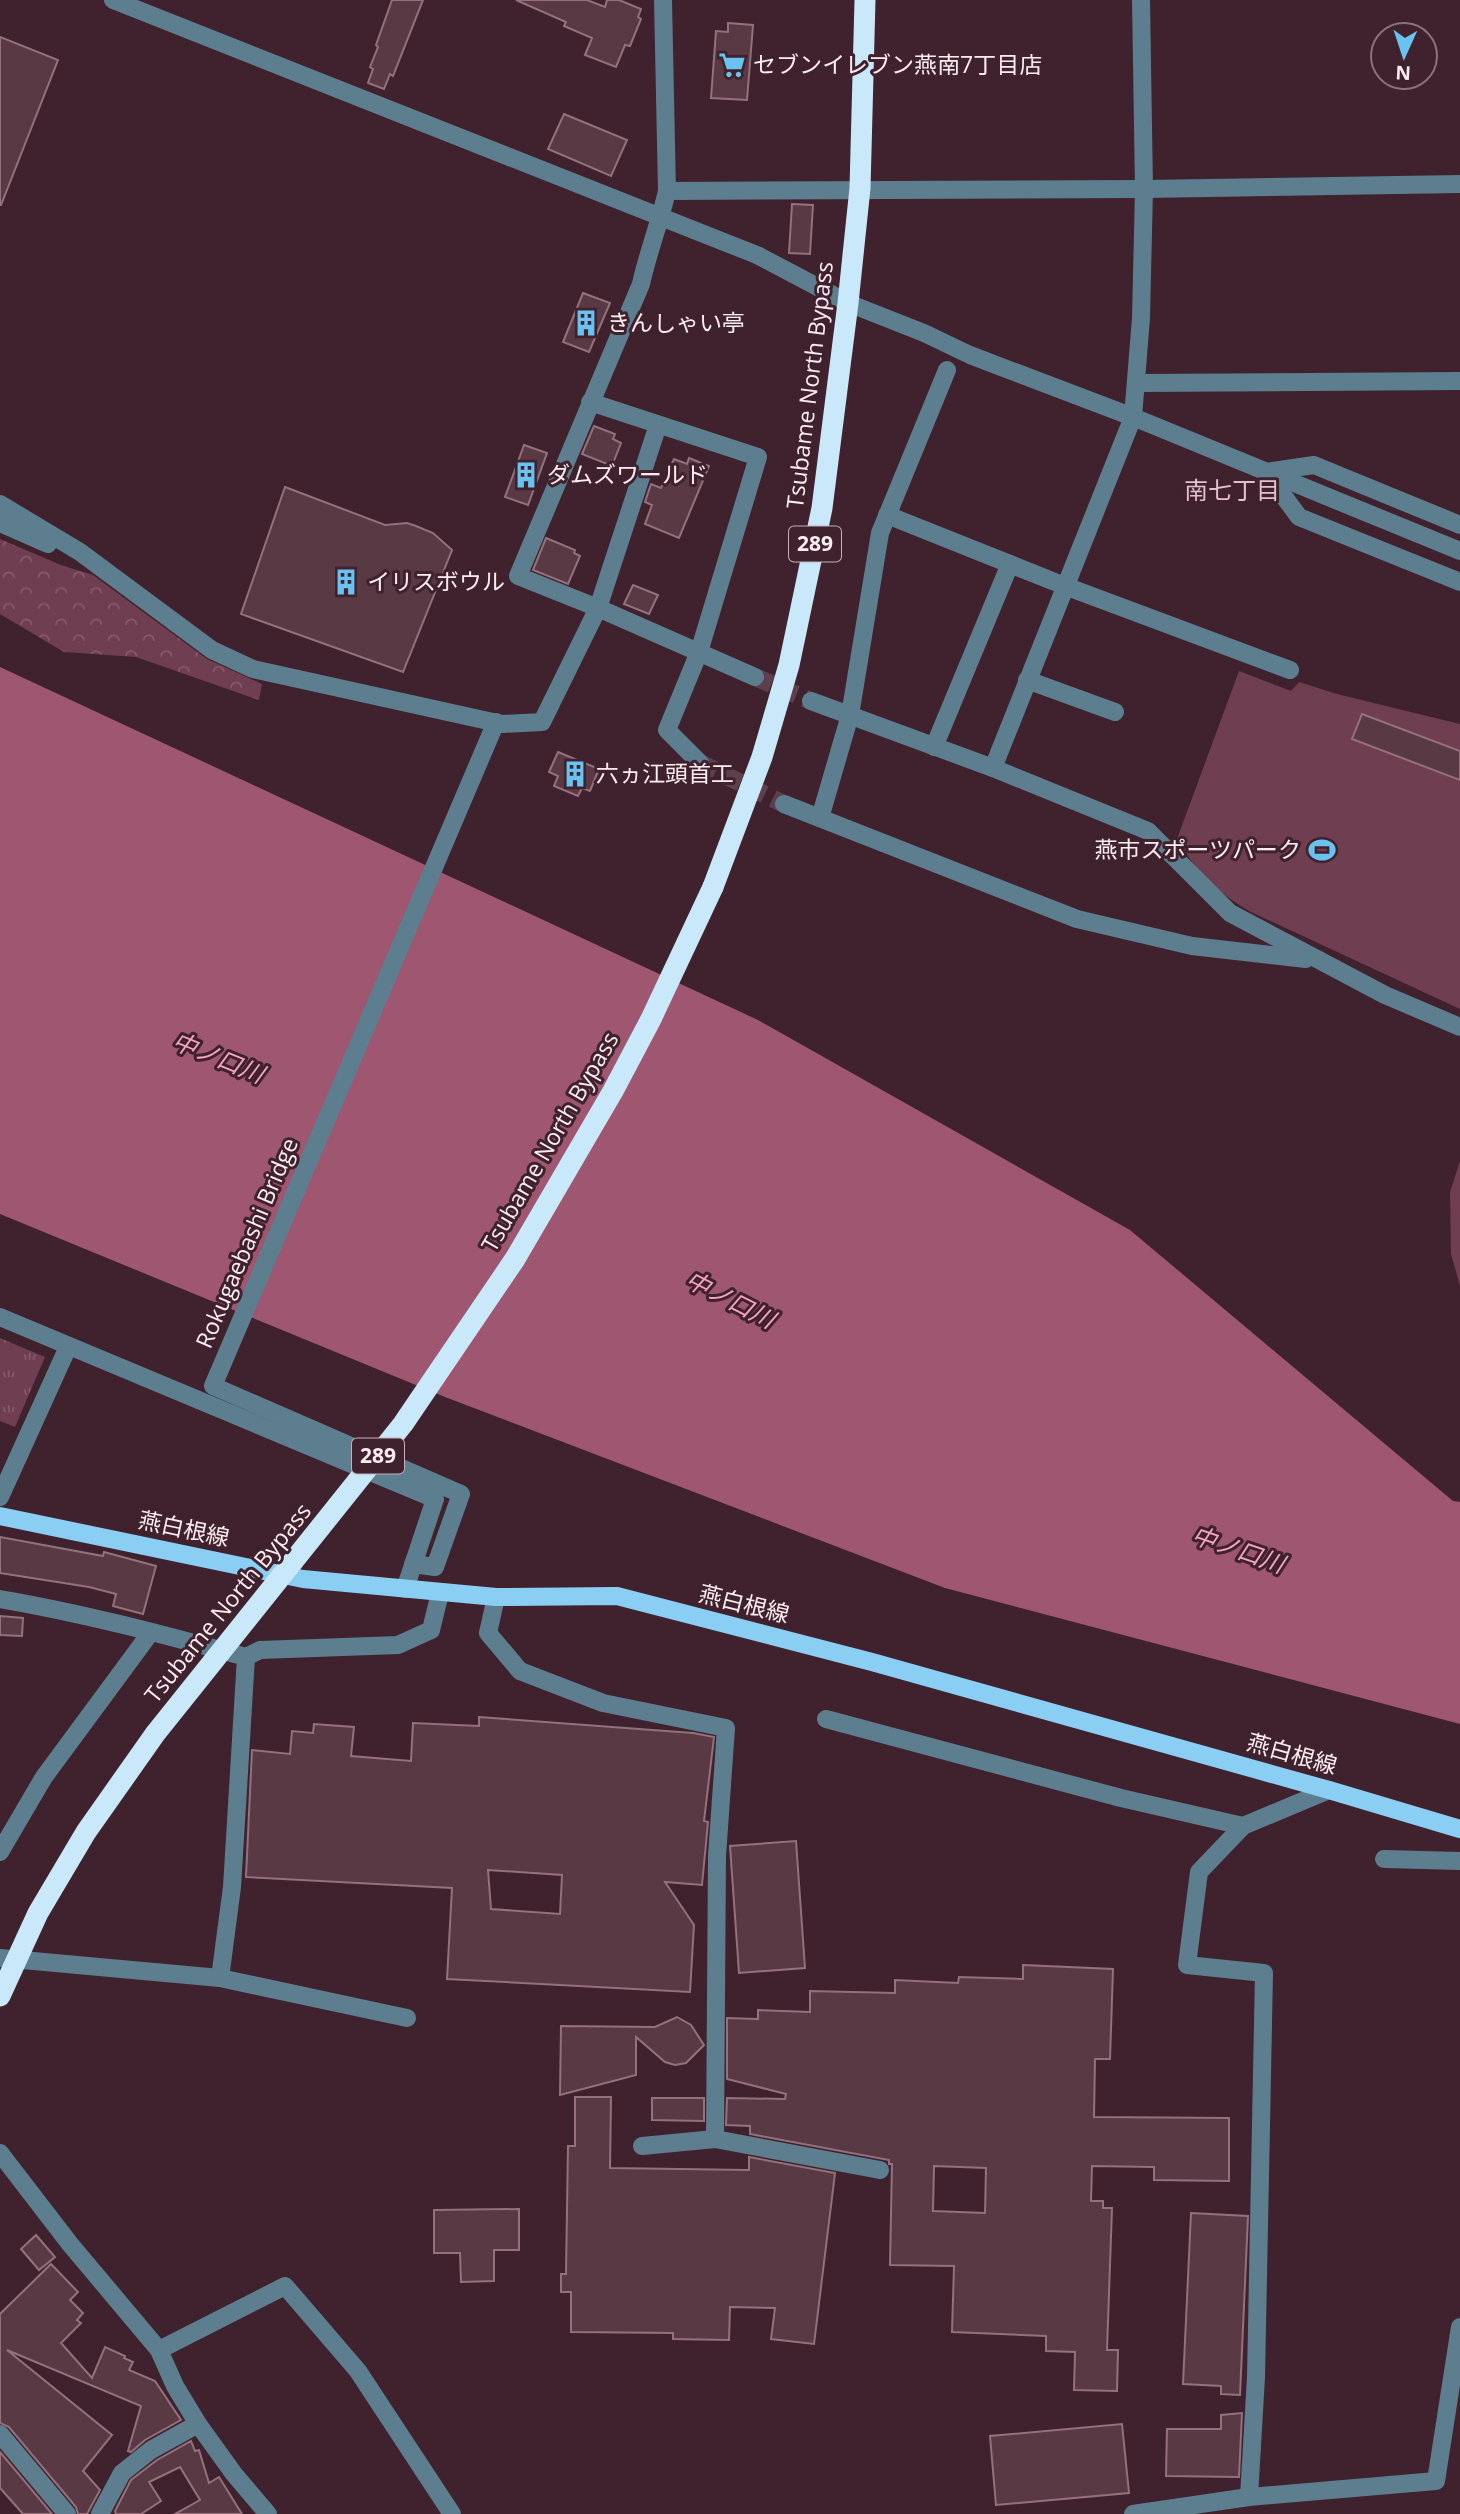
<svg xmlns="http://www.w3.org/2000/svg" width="1460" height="2514" viewBox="0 0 1460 2514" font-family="'Open Sans','Noto Sans JP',sans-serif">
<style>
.forest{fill:url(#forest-crowns)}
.park{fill:url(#park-tufts)}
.pitch{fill:#703e51}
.water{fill:#9e5671}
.building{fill:#583944;stroke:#94717c;stroke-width:2;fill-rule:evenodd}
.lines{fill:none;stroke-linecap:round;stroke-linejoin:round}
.minor-tunnel{stroke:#5c404b;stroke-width:18;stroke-dasharray:18 9;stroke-linecap:butt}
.minor{stroke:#5d7e8f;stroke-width:18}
.major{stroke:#8acff3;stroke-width:18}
.highway{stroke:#c9e8f9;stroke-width:21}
.highway-bridge{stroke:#c9e8f9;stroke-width:21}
.labels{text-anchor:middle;stroke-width:6;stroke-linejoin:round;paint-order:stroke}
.shield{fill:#3f222d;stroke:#c4b0b7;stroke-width:2}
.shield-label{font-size:21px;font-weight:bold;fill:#fdedf2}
.poi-label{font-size:23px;fill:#fdedf2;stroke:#3f222d;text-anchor:start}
.street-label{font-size:23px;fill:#fdedf2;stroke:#3f222d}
.neighbourhood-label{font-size:24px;fill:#e5bfcb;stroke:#3f222d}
.water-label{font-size:24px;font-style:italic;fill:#f7a4c2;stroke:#3f222d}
</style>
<defs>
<pattern id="forest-crowns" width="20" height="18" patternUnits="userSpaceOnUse" patternTransform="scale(1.75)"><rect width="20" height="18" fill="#703e51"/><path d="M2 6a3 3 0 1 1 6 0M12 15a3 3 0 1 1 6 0" fill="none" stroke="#855a6a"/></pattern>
<pattern id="park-tufts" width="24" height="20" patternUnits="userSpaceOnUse" patternTransform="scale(1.75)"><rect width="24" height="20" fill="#703e51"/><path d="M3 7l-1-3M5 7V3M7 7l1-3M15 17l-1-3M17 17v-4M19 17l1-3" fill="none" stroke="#855a6a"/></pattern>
</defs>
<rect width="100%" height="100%" fill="#3f222d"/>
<path class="forest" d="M0,539l61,26 32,10 114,84 55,25 -3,16 -123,-43 -72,-5 -64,-38z"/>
<path class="park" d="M0,1338l45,19 -30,70 -15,-6z"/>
<g class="pitch">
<path d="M1239,671l52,20 8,-9 38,12 123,30v285l-209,-97c-32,-18 -56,-41 -74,-73z"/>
<path d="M1460,1161v125l-9,-32 -1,-62z"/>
</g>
<path class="water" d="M0,667l758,353 372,210 323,271 7,1v222l-515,-136 -500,-191 -445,-183z"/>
<g class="building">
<path d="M392,0h31l-30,76 -3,-2 -6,15 -16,-6 5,-14 -3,-2 8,-20 -2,-2z"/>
<path d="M516,0h71l18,7 2,-7h12l22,9 -3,8 3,2 -11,27 -5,-1 -9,22 -31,-12 7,-17 -28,-12 2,-4z"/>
<path d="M728,23l25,2 -6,75 -36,-2 5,-67 12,1z"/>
<path d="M0,37l58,23 -57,145h-1z"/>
<path d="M564,114l63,26 -16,36 -63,-27z"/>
<path d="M792,204l21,1 -3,49 -21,-1z"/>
<path d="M583,293l27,10 -21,49 -26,-10z"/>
<path d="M594,426l21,8 -2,5 8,4 -9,23 -30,-12z"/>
<path d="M524,445l23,8 -19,52 -23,-8z"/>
<path d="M689,458l20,8 -30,72 -34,-14 7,-19 -7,-3 6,-18 10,4 13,-29 13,5z"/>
<path d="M285,487l100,38 22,-2 9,3 17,7 19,17 -49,122 -162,-58z"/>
<path d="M546,538l29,12 -1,3 6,3 -12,28 -35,-14z"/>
<path d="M633,585l25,10 -9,19 -25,-10z"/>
<path d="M1362,714l98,37v29l-108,-41z"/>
<path d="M558,752l41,17 -9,22 -8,-3 -4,8 -24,-10 4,-10 -9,-4z"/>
<path d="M0,1537l103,19 1,-4 52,14 -13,48 -30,-8 3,-12 -27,-7 -89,-14z"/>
<path d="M0,1616l23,2 -1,18 -22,-1z"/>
<path d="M479,1717l214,16 21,4 -10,84 4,1 -6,63 -37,-3 29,43 -4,67 -243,-13 5,-91 -206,-11 6,-127 38,4 2,-23 21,2 1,-9 40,3 -3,29 60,5 2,-38 66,3zM488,1870l74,5 -2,39 -69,-5z"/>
<path d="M796,1841l9,127 -66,5 -9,-127z"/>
<path d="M1023,1965l90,4 -3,90h-15l-1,58 135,1v63l-75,-1v-13l-62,-1 -1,35h12v7h9l-5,142h11l-1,41 -43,-1 1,-38 -29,-1v-15l-94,-4 2,-66 -64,-1 2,-101h-3v-4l-139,-26v-8l-24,-1 1,-27 58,1 1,-5 -59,-15v-61l31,1v-9l52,2v-21l85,2v-13l63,3 1,-6 64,2zM934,2166l52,2 -1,45 -52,-2z"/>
<path d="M677,2017l14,8 13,20 -18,18 -11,2 -10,-3 -29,-25v38l-76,20 1,-69 94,1z"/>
<path d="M575,2097h36l-1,71 139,2v-13l86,16 -21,171 -43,-5 4,-31 -45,-1 -1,33 -56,-1v-6l-102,-1v-40h-10v-18h5l2,-128h7z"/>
<path d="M652,2098h52v23l-52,-1z"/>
<path d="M519,2209v41h-25v31l-33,1 -1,-29h-26v-43z"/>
<path d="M1191,2213l57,3 -8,179 -19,-1v-8l-38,-2z"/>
<path d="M36,2235l19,22 -16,13 -18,-21z"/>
<path d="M51,2264l27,28 -8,8 13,13 -6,7 4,3 -20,20 31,35 13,-31 20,9 -1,2 9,4 -4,8 26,11 26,39 -36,20 -14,12 -3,-1 13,-45 -134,-56 105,85 -29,36 17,19 -13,24h-9l-2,-7 -67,-80 -9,-4v-109z"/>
<path d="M1242,2413l-3,64 -73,-1 1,-47h54v-14z"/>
<path d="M1122,2424l7,69 -133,12 -6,-69z"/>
<path d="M191,2441l4,10 4,-1 10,33 10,-6 23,37h-67l25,-14 -20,-33 -31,15 12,19 -20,13h-25l-1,-3 16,-31 26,-20z"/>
<path d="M0,2452l52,62h-29l-23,-26z"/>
</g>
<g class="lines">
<g class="minor-tunnel">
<path d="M755,677l56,24"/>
<path d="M700,763l84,41"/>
</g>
<g class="minor">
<path d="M113,0l644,255 91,48 76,30 46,22 163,62 327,134"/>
<path d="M663,0l4,191c-7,31 -19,61 -26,93l-123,292 80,32 157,69"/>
<path d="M667,191l477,-2 316,-5"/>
<path d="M1136,383l324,-2"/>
<path d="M590,402l168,55 -59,195 -32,78 33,33"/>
<path d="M0,504l80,48 132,98 41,19 249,55 40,-2 56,-114 60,-183"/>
<path d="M887,515l178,71 225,84"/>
<path d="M0,523l48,21"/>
<path d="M1460,525l-146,-60 -48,7 33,45 161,65"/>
<path d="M1027,680l88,32"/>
<path d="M811,701l182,67 155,63 82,82 155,82 75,32"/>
<path d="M934,747l76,-183"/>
<path d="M993,768l140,-351 8,-99 3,-129 -3,-189"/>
<path d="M784,804l293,115 115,27 114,13"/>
<path d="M820,818l30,-103 30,-182 67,-163"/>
<path d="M0,1317l435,182 -30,90"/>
<path d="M0,1497l68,-150"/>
<path d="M413,1564l22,3 26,-73 -248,-108 283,-664"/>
<path d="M496,1597l-8,36 32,38 83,32 123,25 -9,128 -2,283"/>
<path d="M0,1599c83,14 165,36 246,58l14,-7 138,-5 33,-15 9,-37"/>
<path d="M826,1719l295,79 122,28"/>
<path d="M0,1852l44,-75 107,-145"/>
<path d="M1384,1859l76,2"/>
<path d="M0,1958l220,20 187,40"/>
<path d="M220,1978l12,-91 14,-230"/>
<path d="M642,2146l73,-7 165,31"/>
<path d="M0,2153l70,91 89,106 16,36 23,38 36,50 34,40"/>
<path d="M159,2350l126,-64 73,85 94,143"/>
<path d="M0,2434l67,80"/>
<path d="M1249,2497l7,-120 8,-404 -77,-8 12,-93 44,-46 86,-36"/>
<path d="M100,2514l22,-41 29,-23 47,-26"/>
<path d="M1133,2514l116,-17 187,-16 24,-154"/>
</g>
<path class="major" d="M0,1516l303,63 193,18 121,-1 255,66 457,128 131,39"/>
<path class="highway" d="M713,887l49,-130 27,-92 33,-157 26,-205 12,-115 5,-188"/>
<path class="highway-bridge" d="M0,1996l38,-83 48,-81 69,-98 248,-310 112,-165 98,-168 38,-72 62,-132"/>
</g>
<defs>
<g id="supermarket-bare" transform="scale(2.1)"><path d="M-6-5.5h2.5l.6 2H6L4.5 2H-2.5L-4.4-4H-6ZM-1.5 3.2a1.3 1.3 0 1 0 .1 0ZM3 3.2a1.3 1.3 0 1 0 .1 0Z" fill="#69c3f1" stroke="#3f222d" stroke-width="2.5" paint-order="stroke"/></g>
<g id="building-bare" transform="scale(2.1)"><path d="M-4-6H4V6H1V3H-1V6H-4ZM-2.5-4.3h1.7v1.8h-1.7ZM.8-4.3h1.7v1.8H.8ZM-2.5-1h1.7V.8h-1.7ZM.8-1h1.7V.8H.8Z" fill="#69c3f1" stroke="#3f222d" stroke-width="2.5" paint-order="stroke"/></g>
<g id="stadium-bare" transform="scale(2.1)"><path d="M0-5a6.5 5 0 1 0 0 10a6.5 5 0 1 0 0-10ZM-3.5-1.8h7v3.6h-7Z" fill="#69c3f1" stroke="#3f222d" stroke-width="2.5" paint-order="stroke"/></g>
</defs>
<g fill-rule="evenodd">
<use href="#supermarket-bare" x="732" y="65"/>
<use href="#building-bare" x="586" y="323"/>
<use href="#building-bare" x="526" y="475"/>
<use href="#building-bare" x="346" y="582"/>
<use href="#building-bare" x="575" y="774"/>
<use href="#stadium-bare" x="1322" y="850"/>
</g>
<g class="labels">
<g class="shield">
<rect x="789" y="526.5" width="52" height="35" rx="5"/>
<rect x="352" y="1438.5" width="52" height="35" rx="5"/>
</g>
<g class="shield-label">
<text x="815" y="551">289</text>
<text x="378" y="1463">289</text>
</g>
<g class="poi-label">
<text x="753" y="73">セブンイレブン燕南7丁目店</text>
<text x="607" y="331">きんしゃい亭</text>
<text x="547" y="483">ダムズワールド</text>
<text x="367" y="590">イリスボウル</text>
<text x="596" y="782">六ヵ江頭首工</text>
<text x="1301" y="858" text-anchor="end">燕市スポーツパーク</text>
</g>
<g class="street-label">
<text transform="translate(810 385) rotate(-83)" y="8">Tsubame North Bypass</text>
<text transform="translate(550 1142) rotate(-60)" y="8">Tsubame North Bypass</text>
<text transform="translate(247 1243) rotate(-67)" y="8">Rokugaebashi Bridge</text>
<text transform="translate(184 1529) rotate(12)" y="8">燕白根線</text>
<text transform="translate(228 1603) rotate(-51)" y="8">Tsubame North Bypass</text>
<text transform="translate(744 1604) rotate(14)" y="8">燕白根線</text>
<text transform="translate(1292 1754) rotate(16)" y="8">燕白根線</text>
</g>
<g class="neighbourhood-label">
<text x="1232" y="499">南七丁目</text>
</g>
<g class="water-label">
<text transform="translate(218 1058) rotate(22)" y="8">中ノ口川</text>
<text transform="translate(730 1300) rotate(27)" y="8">中ノ口川</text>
<text transform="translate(1238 1550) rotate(19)" y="8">中ノ口川</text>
</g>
</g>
<g transform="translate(1404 56) rotate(183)"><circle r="33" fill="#3f222d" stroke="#8b737c" stroke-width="2"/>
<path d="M0-5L12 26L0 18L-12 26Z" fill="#69c3f1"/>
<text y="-10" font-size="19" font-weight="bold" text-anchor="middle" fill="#fdedf2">N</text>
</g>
</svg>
